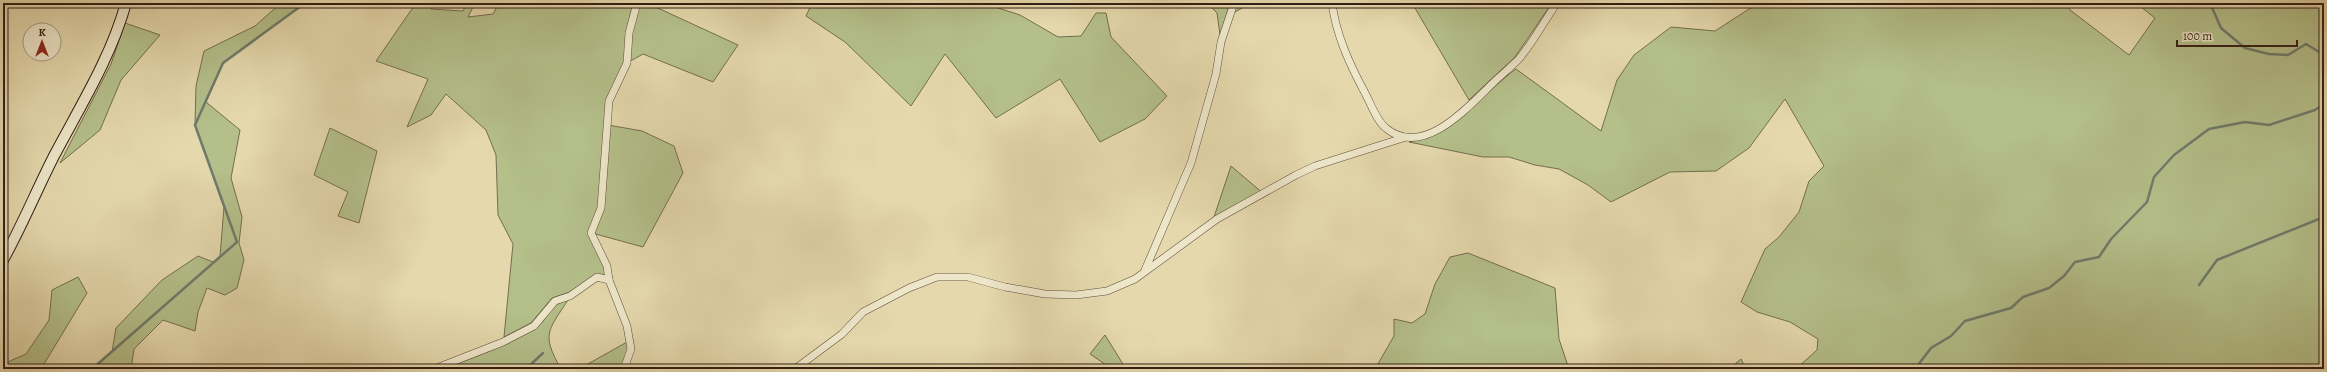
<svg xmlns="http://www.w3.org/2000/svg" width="2327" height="372" viewBox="0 0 2327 372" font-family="Alegreya,serif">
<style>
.green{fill:#b4bf8a;stroke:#746e4f}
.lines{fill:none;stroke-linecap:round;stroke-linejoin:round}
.stream{stroke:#6f7b6c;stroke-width:2.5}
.street-casing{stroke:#604c3a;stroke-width:8}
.secondary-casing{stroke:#341d14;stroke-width:12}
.street{stroke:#ede6c9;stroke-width:7}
.secondary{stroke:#ede6c9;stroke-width:10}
</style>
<rect width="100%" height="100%" fill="#e4d8ac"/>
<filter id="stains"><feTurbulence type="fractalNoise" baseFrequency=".005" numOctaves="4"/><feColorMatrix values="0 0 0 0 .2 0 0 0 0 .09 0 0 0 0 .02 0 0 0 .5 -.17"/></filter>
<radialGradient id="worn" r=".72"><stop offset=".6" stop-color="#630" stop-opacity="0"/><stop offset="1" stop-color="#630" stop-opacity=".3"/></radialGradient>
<g class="green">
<path d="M281,3h24l-82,60 -17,39 34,28 -9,48 11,39 -3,26 5,17 -7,28 -12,7 -18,-7 -9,24 -3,19 -32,-11 -29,29 -3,20h-39l20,-17 4,-24 46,-48 36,-24 15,6 7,-6 4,-49 -29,-82 1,-39 8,-35 51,-25z"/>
<path d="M416,3h16l-1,6 32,2 4,-8h8l-7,14 25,-3 6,-11h134l-7,29 11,-29h10l91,42 -25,37 -70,-28 -16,9 -18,38 -1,24 34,6 32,15 9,27 -40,74 -51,-14 13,33 1,12 -9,-4 -27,18 -18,6 -21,25 -27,14 9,-93 -15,-29 -2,-60 -10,-25 -40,-36 -15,21 -24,12 21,-48 -52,-18z"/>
<path d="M812,3h179l-2,2 31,10 38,22 23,-1 15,-23h10l5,24 56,59 -22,23 -45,23 -40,-63 -64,39 -51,-64 -34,52 -66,-64 -39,-26z"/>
<path d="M1207,3h23l-10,32 -3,-22z"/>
<path d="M1238,3h12l-18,11z"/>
<path d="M1412,3h140l-37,54 -46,43z"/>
<path d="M1766,3h259l5,3 3,-3h33l4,7 59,45 26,-37 -19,-15h188v366h-528l21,-19 1,-11 -28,-17 -33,-10 -16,-10 24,-53 14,-12 20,-25 10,-31 15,-15 -39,-67 -36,49 -33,23 -46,1 -59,30 -23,-17 -29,-16 -24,-4 -26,-8h-26l-74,-15c48,-11 70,-46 107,-73l85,62 16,-51 17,-25 37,-28 44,4 34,-22z"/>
<path d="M125,23l35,12 -39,45 -21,50 -40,33 51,-99z"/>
<path d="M330,128l47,23 -18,72 -21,-7 10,-24 -34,-17z"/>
<path d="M1231,166l33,28 -52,29z"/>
<path d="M1468,253l87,35 4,51 10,30h-194l19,-33v-17l18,4 13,-9 10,-30 15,-27z"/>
<path d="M78,277l9,16 -43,71 5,5h-46v-5l23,-10 23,-34 3,-30z"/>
<path d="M568,300c-20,31 -27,34 -7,69h-117c30,-12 62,-23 90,-40 16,-9 11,-23 34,-29z"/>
<path d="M1105,335l21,34h-14l-22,-15z"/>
<path d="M627,342l2,7 -7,20h-43z"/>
<path d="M1741,359l5,10h-17z"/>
</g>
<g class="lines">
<g class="stream">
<path d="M2210,3l11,25 24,20 24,6 19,1 18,-11 18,11"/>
<path d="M2199,285l18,-25 107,-43"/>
<path d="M92,369l145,-127 -42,-117 28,-62 82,-60"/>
<path d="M526,369l17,-16"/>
<path d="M1915,369l16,-21 20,-12 14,-15 46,-13 12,-11 26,-9 15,-12 11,-14 24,-5 12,-18 36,-37 7,-25 20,-22 35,-26 36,-7 24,3 46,-15 9,-6"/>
</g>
<g class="street-casing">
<g id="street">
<path d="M1332,3c4,32 18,62 33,90 6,11 12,29 22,36 37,29 82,-23 106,-46 8,-8 17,-15 25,-23 15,-17 26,-39 39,-57"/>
<path d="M1145,270l46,-107 25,-89 5,-32 13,-39"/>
<path d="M391,368l3,1"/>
<path d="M434,369l69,-27 31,-16 21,-25 15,-5 27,-19 12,3"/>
<path d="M624,369l7,-20 -4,-23 -18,-46 -2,-14 -16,-33 10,-25 8,-107 18,-38 2,-30 8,-30"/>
<path d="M795,369l47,-35 21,-22 46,-24 28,-11h31l37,10 40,7 31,1 31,-4 28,-12 82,-60 79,-44 19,-9 91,-29"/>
</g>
</g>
<g class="secondary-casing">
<path id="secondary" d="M3,260c19,-34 34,-71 52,-106 26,-49 56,-97 71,-151"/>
</g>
<use href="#street" class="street"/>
<use href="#secondary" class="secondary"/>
</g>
<rect width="2327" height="372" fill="none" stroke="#e4d8ac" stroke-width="16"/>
<rect x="4" y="4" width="2319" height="364" fill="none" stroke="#341d14" stroke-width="2"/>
<rect x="8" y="8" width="2311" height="356" fill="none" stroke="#341d14"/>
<g transform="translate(42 42)"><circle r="19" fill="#ede6c9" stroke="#a39681"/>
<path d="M0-3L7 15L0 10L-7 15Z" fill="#8f2418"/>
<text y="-6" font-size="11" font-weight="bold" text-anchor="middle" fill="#341d14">K</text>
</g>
<path d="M2177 40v6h120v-6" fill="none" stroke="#341d14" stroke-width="2"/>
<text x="2183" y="40" font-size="12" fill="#341d14" stroke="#ede6c9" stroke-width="3" paint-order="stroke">100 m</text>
<rect width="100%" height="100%" filter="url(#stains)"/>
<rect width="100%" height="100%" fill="url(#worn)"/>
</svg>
